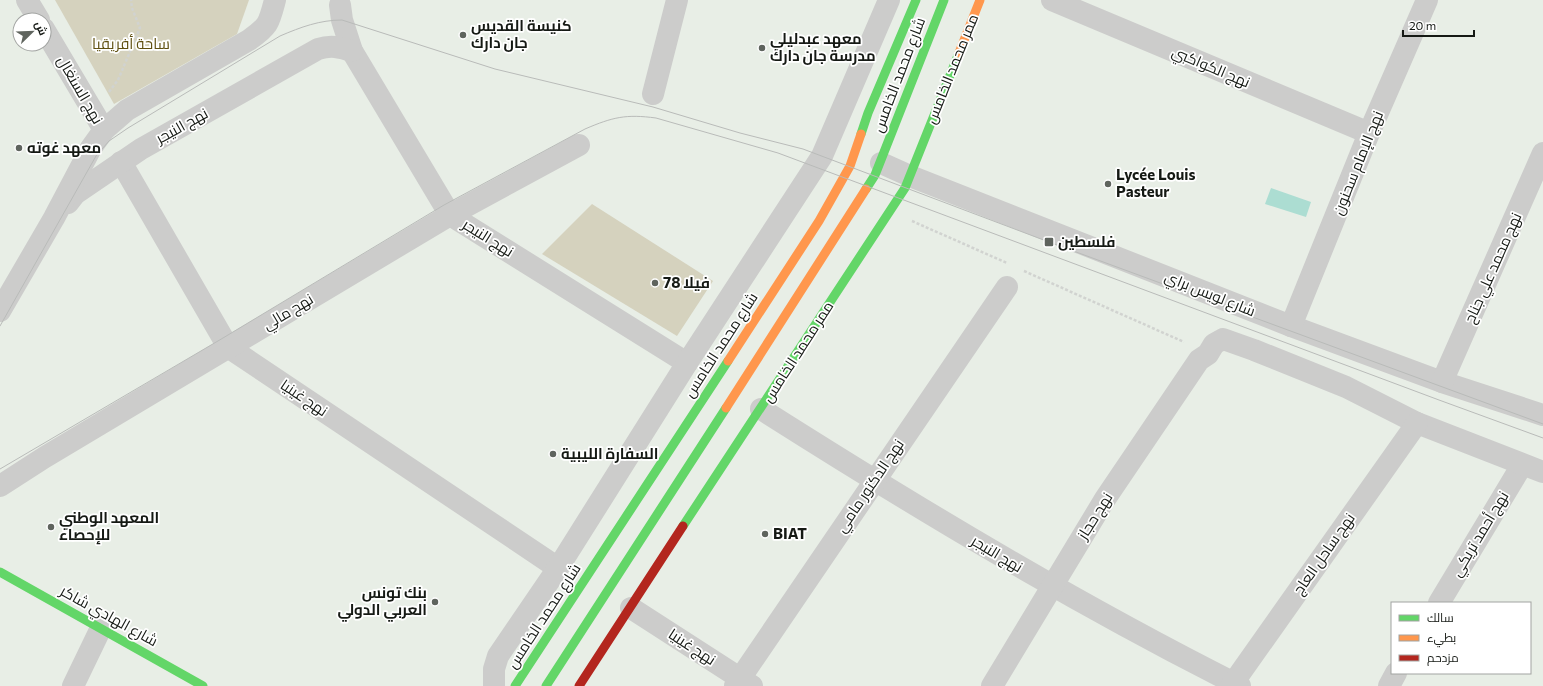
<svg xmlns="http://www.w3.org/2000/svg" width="1543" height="686" viewBox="0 0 1543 686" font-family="Commissioner,Cairo,sans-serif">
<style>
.green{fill:#d5d2be}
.water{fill:#acddd2}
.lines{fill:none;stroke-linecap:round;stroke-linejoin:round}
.path{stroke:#d1d3d0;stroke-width:2.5;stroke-dasharray:3 2;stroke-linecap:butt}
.street{stroke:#cccccb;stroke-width:22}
.fast{stroke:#63d668;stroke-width:9}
.slow{stroke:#ff974d;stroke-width:9}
.jam{stroke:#b3261e;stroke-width:9}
.tram{stroke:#b9bbb9;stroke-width:1}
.poi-dot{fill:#5f645e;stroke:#fff;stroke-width:1.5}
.labels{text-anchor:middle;stroke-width:3.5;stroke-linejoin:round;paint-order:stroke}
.poi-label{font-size:15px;font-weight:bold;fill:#151914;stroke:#fff;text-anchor:start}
.park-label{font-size:15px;fill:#5f4f10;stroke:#fff}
.street-label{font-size:15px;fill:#151914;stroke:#fff}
</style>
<rect width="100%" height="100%" fill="#e8eee6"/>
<g class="green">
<path d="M55,0h194l-12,34 -123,70z"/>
<path d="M592,204l121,77 -36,55 -135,-82z"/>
</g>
<path class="water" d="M1271,188l40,14 -5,15 -41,-13z"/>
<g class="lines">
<g class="path">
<path d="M109,92l9,-12 22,-52 -8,-20 -1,-8"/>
<path d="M912,221l95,42"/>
<path d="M1024,271l160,71"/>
</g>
<g class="street">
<path d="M27,0l12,20"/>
<path d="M1052,0l317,133"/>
<path d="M340,5l2,15 10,31 98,164 237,148"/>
<path d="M44,29l60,101"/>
<path d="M653,94l24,-94"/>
<path d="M121,162l107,185 330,221"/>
<path d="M881,163l29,13 381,150 151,56 101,33"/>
<path d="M68,203l7,-9 66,-45 177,-100c13,-4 21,-2 34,2"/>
<path d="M0,311l54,-93 37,-70 13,-18 23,-20 122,-70c20,-14 20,-17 26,-40"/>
<path d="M1291,326l78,-193 58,-133"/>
<path d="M1442,382l101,-229"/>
<path d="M761,409c156,99 314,194 479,277"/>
<path d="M0,486l45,-29 405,-242 129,-70"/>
<path d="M1439,603l83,-138"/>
<path d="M631,608l121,78"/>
<path d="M73,686l28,-58"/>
<path d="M494,686v-17l4,-13 60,-88 129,-205 135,-207 67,-156"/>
<path d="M735,686l272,-399"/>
<path d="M992,686l113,-187 94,-139 9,-6 6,-10 9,-5 31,11 92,37 71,36 126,49"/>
<path d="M1231,686l186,-263"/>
<path d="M1389,686l7,-13"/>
</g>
<g class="fast">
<path d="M861,134l7,-21 48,-113"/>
<path d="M866,189l9,-14 69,-175"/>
<path d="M683,526l222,-338 54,-135"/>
<path d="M0,572l203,114"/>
<path d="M515,686l213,-325"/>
<path d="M546,686l180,-278"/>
</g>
<g class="slow">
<path d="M959,53l21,-53"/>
<path d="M728,361l91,-140 31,-55 11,-32"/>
<path d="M726,408l140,-219"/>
</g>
<path class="jam" d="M579,686l104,-160"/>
<g class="tram">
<path d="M0,326l96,-170 13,-15 19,-13 152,-92c21,-9 40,-16 62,-16l153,49 158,38 87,26 63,16 246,93 494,182"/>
<path d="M0,469l223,-131 221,-133 141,-76c28,-12 41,-15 71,-11l122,35 661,247 104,38"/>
</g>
</g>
<g class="poi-dot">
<circle cx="463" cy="35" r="4"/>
<circle cx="762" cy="48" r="4"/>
<circle cx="19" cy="148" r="4"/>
<circle cx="1108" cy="184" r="4"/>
<rect x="1044" y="237" width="10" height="10" rx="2"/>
<circle cx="655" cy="283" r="4"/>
<circle cx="553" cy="454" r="4"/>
<circle cx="51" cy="527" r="4"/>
<circle cx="765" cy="534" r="4"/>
<circle cx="435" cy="602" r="4"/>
</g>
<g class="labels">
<g class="poi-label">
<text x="471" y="31">كنيسة القديس<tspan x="471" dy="17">جان دارك</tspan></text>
<text x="770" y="44">معهد عبدليلي<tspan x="770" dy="17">مدرسة جان دارك</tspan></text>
<text x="27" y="153">معهد غوته</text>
<text x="1116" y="180">Lycée Louis<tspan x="1116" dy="17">Pasteur</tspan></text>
<text x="1058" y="247">فلسطين</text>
<text x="663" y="288">فيلا 78</text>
<text x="561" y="459">السفارة الليبية</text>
<text x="59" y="523">المعهد الوطني<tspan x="59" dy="17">للإحصاء</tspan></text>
<text x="773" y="539">BIAT</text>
<text x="427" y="598" text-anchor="end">بنك تونس<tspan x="427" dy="17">العربي الدولي</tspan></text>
</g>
<g class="park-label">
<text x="131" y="49">ساحة أفريقيا</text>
</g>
<g class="street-label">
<text transform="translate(1211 67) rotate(23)" y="5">نهج الكواكبي</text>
<text transform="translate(952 69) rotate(-68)" y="5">ممر محمد الخامس</text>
<text transform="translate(899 75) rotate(-69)" y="5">شارع محمد الخامس</text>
<text transform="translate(80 90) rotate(60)" y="5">نهج السنغال</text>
<text transform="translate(182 126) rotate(-29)" y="5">نهج النيجر</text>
<text transform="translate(1358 163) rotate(-68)" y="5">نهج الإمام سحنون</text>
<text transform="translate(488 238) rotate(32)" y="5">نهج النيجر</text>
<text transform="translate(1493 268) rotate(-66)" y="5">نهج محمد علي جناح</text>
<text transform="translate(1210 294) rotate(22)" y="5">شارع لويس براي</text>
<text transform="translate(288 312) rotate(-31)" y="5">نهج مالي</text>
<text transform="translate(721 345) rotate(-57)" y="5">شارع محمد الخامس</text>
<text transform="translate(798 352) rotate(-57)" y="5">ممر محمد الخامس</text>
<text transform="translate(304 398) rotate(34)" y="5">نهج غينيا</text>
<text transform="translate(870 486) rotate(-56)" y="5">نهج الدكتور مامي</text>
<text transform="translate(1095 516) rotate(-58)" y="5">نهج حجاز</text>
<text transform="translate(1480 534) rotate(-59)" y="5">نهج أحمد تريكي</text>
<text transform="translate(997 554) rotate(31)" y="5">نهج النيجر</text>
<text transform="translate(1324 554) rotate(-55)" y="5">نهج ساحل العاج</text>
<text transform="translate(109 616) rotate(29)" y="5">شارع الهادي شاكر</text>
<text transform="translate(544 616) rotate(-57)" y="5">شارع محمد الخامس</text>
<text transform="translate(692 647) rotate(33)" y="5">نهج غينيا</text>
</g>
</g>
<rect x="1391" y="602" width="140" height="72" fill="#ffffff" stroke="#a1a3a1"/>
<rect x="1399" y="615" width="20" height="6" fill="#63d668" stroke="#a1a3a1"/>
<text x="1427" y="622" font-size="12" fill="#151914">سالك</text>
<rect x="1399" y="635" width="20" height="6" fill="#ff974d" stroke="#a1a3a1"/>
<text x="1427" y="642" font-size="12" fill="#151914">بطيء</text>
<rect x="1399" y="655" width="20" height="6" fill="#b3261e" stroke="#a1a3a1"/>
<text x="1427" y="662" font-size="12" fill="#151914">مزدحم</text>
<g transform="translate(32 32) rotate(67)"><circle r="19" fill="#ffffff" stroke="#a1a3a1"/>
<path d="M0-3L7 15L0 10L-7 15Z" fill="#5f645e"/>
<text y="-6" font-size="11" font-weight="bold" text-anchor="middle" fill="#151914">ش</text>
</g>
<path d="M1403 30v6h71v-6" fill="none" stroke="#151914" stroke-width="2"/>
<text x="1409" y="30" font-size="12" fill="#151914" stroke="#ffffff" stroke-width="3" paint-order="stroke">20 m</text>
</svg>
